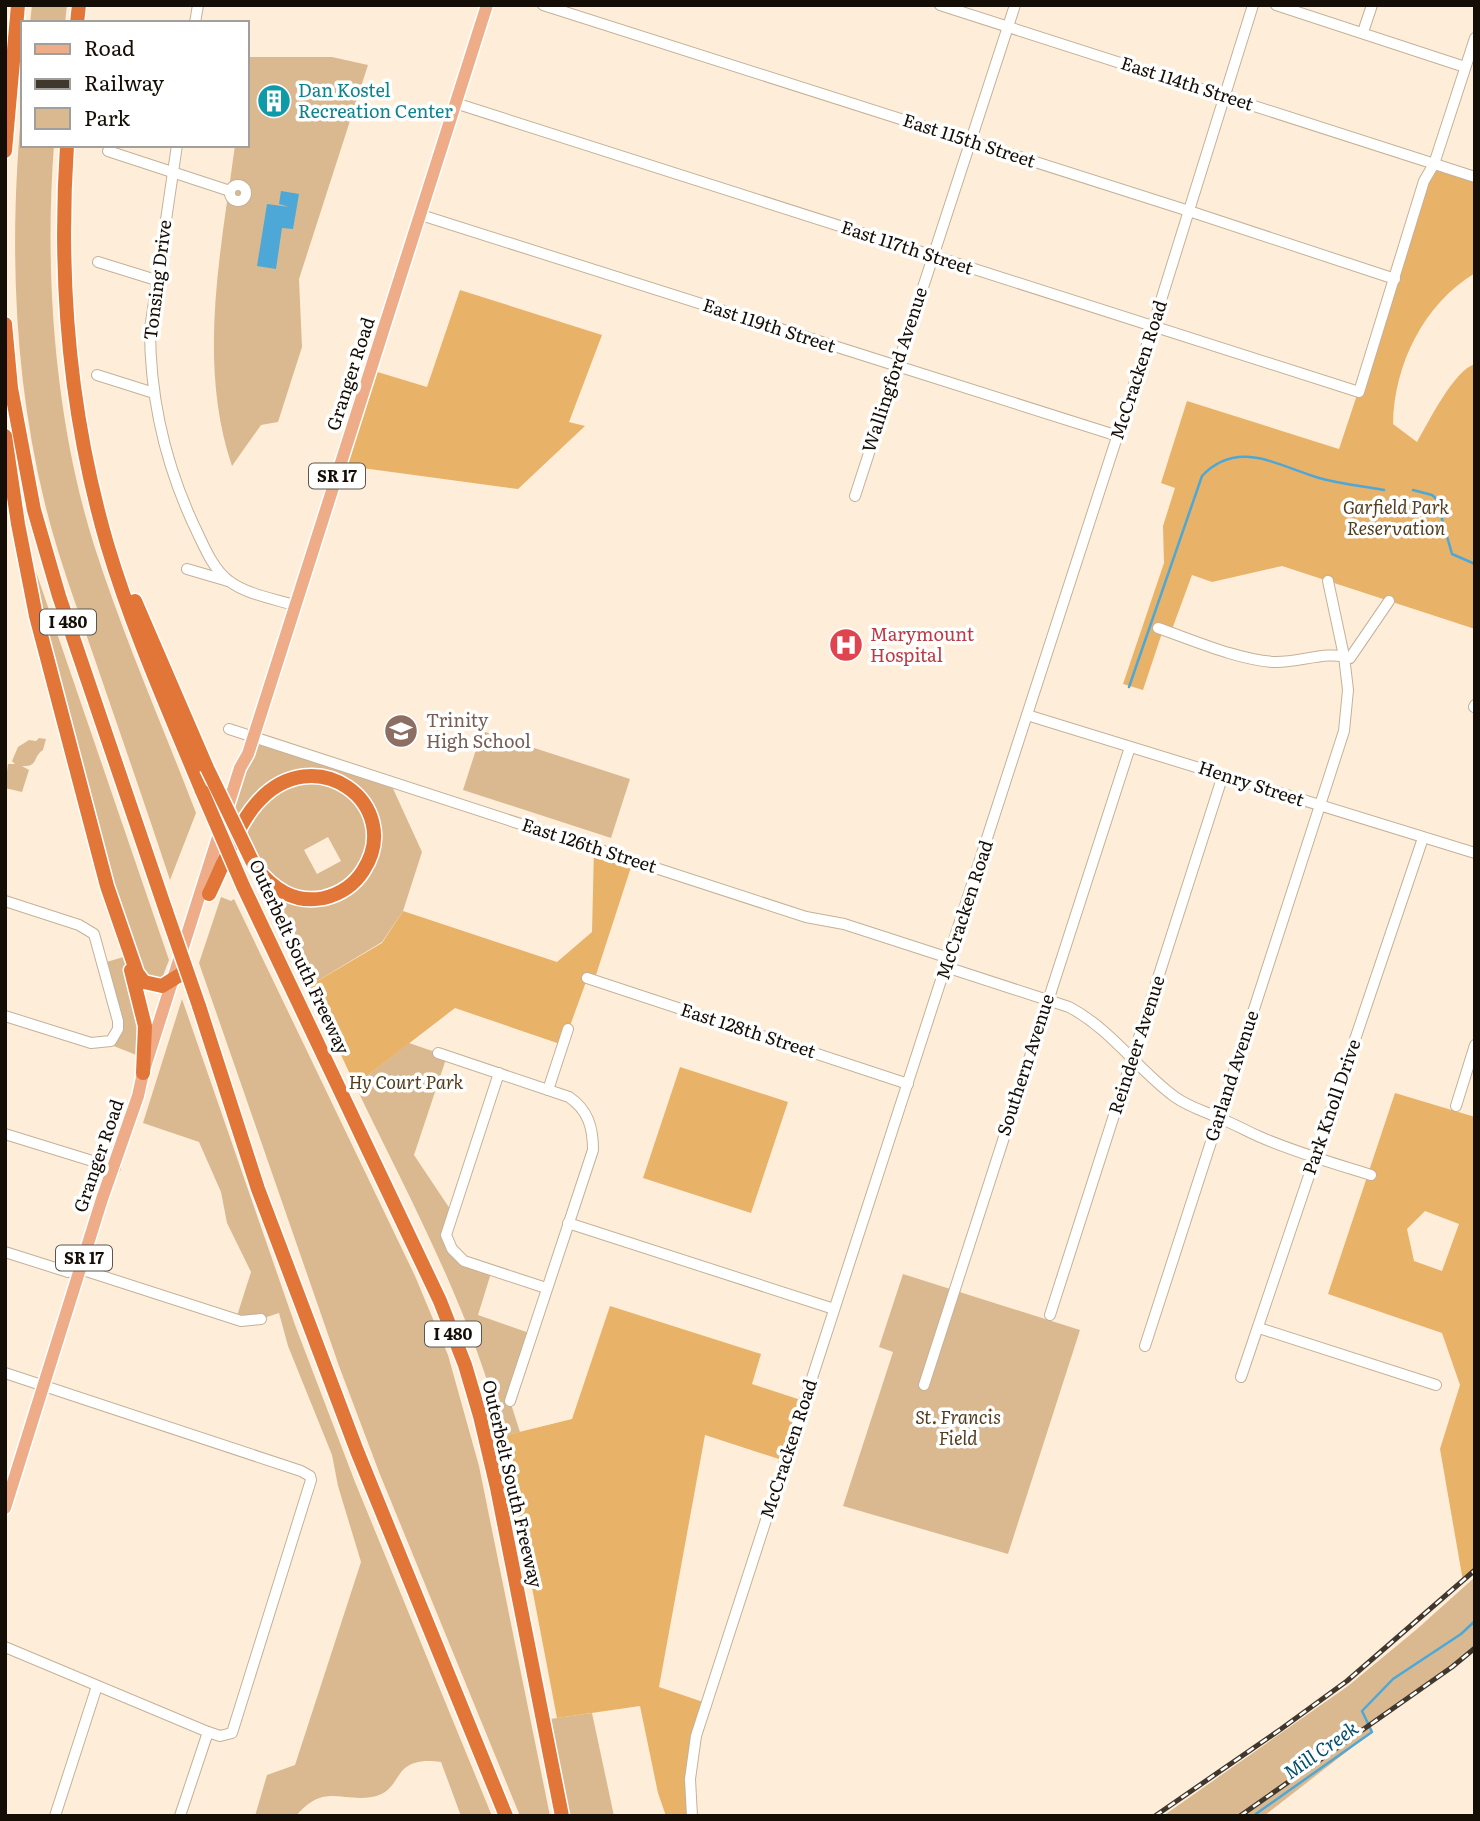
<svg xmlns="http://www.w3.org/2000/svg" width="1480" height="1821" viewBox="0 0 1480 1821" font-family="Literata,serif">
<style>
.green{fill:#dab990;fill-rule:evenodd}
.forest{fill:#e8b269;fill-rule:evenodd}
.water{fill:#4da8d7}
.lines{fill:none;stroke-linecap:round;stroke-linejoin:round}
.stream{stroke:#4da8d7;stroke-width:2.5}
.minor-casing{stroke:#c5b198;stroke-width:12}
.major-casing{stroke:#fff;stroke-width:15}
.highway-casing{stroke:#fff;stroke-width:17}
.minor{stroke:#fff;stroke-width:10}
.major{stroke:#eead88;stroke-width:12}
.highway{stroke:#e27639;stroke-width:14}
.rail-casing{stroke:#40382d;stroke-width:5}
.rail{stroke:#fff;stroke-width:2.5;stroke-dasharray:8;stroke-linecap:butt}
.highway-bridge-casing{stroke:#fff;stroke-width:17;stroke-linecap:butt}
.highway-bridge{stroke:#e27639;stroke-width:14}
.labels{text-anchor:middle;stroke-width:7;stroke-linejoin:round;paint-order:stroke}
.shield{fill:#fff;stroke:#5b5651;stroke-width:2}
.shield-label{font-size:16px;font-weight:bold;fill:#150e06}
.street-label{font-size:18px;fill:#150e06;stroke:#fff}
.culture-label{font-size:18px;fill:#0d838f;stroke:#fff;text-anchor:start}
.park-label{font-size:18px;font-style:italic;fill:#543d1e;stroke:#fff}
.health-label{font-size:18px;fill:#be3a42;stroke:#fff;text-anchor:start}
.education-label{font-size:18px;fill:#785e54;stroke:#fff;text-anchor:start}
.water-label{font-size:19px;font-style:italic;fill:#024f6f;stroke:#fff}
</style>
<rect width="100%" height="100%" fill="#feeed9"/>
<g class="green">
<path d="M32,5h35l-2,18h-35z"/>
<path d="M248,57h84l36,8 -69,214 3,68 -24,75 -17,3 -29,41c-35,-104 -11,-215 3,-321h12z"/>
<path d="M23,95v50h31c-10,129 1,276 40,400 29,91 68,179 102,268l-26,67c-28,-85 -58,-170 -87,-255 -14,-40 -28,-80 -38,-121 -33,-134 -36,-273 -22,-409z"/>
<path d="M35,569l134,391 -8,21 -13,-2 -10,-11 -63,-215 -19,-71 -23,-111z"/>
<path d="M482,731l148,48 -19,59 -148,-48z"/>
<path d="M253,737l137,45 32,70 -19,59 -21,31 -73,44 -83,-177zM328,837l13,24 -24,13 -13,-24z"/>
<path d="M39,738l7,1 -3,11c-11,7 -4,17 -21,16l7,4 -7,22 -17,-4 3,-24h7l-3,-3 6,-14 11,-7 7,1z"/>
<path d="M221,897l10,4 3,-2 181,377 33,79 31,111 71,350h-30l-141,-344 -40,-106 -140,-403z"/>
<path d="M127,956l16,58 -4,42 -33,-13 12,-14 -15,-66z"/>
<path d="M182,999l113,326 60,157 137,334h-31l-20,-54c-53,-7 -35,29 -69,35 -32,5 -48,-14 -76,19h-41l12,-41 28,-10 66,-203 -23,-76 -6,-31 -44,-109 -9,-33 -18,6h-25l15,-47 -24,-49 -6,-31 -22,-50 -56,-19z"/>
<path d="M409,1043l38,13 -33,99 38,57 -6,23 18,26 28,9 -14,45 54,19 -22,67 10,31 -17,4c-31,-125 -93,-236 -148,-351z"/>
<path d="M903,1274l177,56 -72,224 -165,-48 50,-154 -14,-5z"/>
<path d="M1475,1577v71l-23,19 -84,58 4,7 -108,84h-101l185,-130 69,-57z"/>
<path d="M592,1713l22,103h-52l-19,-96z"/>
</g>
<g class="forest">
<path d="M1434,164l41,13v96c-51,31 -81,91 -82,151l24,18c11,-19 37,-72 58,-78v265l-193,-63 -70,16 -20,-7 -21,57 -8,-2 -20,60 -20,-6 41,-121 -1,-37 12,-38 -14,-5 26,-82 152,48z"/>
<path d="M460,290l142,45 -33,87 16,4 -67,63 -178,-24 31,-95 56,17z"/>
<path d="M594,848l39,13 -39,120 -7,-2 -24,66 -108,-37 -100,77 -46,-99 73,-43 21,-32 154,51 35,-30z"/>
<path d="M680,1067l108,35 -37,111 -108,-35z"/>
<path d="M1395,1093l80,24v453l-12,11 -23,-132 20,-64 -18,-52 -114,-39zM1425,1211l34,13 -17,47 -28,-10 -7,-32z"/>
<path d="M610,1306l151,48 -9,30 52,17 -19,60 -80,-26 -46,252 47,16 -10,33 -4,80h-26l-8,-23 -18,-87 -83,12 -54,-282 69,-17z"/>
</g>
<path class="water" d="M281,191l18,3 -6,35 -11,-1 -6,41 -19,-3 10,-62 22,3 -10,-3z"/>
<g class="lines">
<g class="stream">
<path d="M1413,490l19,5 10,9v15l10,35 23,10"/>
<path d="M1129,687l73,-211c36,-38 76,-10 117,2 21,6 43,8 65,12"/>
<path d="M1475,1451v8"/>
<path d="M1253,1816l119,-84 -10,-21 31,-32 68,-45 14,-13"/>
</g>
<g class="minor-casing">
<g id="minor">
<path d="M543,5l646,206 206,68"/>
<path d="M940,5l535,172"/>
<path d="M1276,5l189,62"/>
<path d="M195,23l3,-18"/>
<path d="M1363,32l9,-27"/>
<path d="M455,103l904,289 65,-211 10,-17 41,-126"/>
<path d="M177,145l-27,184c0,73 17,142 49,207 7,15 16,35 30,45 17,13 45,18 65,24"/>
<path d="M108,151l122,40"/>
<circle cx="238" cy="193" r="8"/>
<path d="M421,215l697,221"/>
<path d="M98,262l58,18"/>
<path d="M97,375l57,18"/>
<path d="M855,496l160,-491"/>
<path d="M187,569l41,12"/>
<path d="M1158,628c35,12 80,32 116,34 26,1 52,-12 76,-4l39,-57"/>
<path d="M1474,707l1,-2"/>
<path d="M1027,715l448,138"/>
<path d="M229,729l577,188 38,7 105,34"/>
<path d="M5,901l74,24 15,9 24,87v8l-7,12 -20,2 -86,-27"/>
<path d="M946,967l123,40c42,22 68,62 106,90 14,10 29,14 44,21 13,5 26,12 39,18 36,16 75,27 113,39"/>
<path d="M587,978l321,106"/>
<path d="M438,1053l131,44c19,13 24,30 24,53l-83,251"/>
<path d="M499,1073l-53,162 6,14 12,12 82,27"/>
<path d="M548,1090l20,-61"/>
<path d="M1456,1106l19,-61"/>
<path d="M5,1134l110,34"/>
<path d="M568,1223l266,86"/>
<path d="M5,1252l63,20 12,-3 161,52 20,-2"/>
<path d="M1050,1315l173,-540"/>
<path d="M1259,1328l177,57"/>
<path d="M1145,1346l199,-615 4,-41 -4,-34 -16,-75"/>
<path d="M5,1373l296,98 9,5 1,4 -79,253 -12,3 -12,-4 -203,-85"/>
<path d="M1241,1377l182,-539"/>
<path d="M924,1385l206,-638"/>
<path d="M55,1816l42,-130"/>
<path d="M180,1816l28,-84"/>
<path d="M692,1816l-2,-37 6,-43 457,-1410 100,-321"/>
</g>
</g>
<g class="major-casing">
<path id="major" d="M5,1508l97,-309 36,-103 5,-23 97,-305 8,-14 239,-749"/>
</g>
<g class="highway-casing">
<g id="highway">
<path d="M77,23l2,-18"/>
<path d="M67,145c-9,135 2,268 40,399 25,84 61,165 95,247"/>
<path d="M5,151l13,-146"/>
<path d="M5,324l6,64 23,122 25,86 107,315"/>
<path d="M5,436l13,88 18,92 71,270 30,87 7,9 18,4 21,-13"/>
<path d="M135,601l72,167"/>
<path d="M243,886l197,415 25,64 15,51 17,72 65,328"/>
<path d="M209,894c14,-28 27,-67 47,-90 58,-68 150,1 107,67 -9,14 -23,23 -39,27 -30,6 -51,-9 -69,-31"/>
<path d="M131,970l14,56 -2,47"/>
<path d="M199,1006l59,183 99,262 149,365"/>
</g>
</g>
<use href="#minor" class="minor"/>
<use href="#major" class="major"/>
<use href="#highway" class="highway"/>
<g class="rail-casing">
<g id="rail">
<path d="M1155,1816l126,-87 66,-48 128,-111"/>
<path d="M1240,1816l212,-149 23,-19"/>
</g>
</g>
<use href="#rail" class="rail"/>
<g class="highway-bridge-casing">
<g id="highway-bridge">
<path d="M207,768l48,99"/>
<path d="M202,791l41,95"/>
<path d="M166,911l33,95"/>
</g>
</g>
<use href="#highway-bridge" class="highway-bridge"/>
</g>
<defs>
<g id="building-disc" transform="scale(1.75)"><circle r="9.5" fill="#0f9aa8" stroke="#fff"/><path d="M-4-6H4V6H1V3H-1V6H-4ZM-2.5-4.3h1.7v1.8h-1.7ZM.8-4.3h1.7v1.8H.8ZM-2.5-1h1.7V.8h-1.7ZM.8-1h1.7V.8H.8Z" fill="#fff"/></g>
<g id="hospital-disc" transform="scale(1.75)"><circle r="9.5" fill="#e0444e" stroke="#fff"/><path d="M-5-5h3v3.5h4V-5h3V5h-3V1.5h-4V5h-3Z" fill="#fff"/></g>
<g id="school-disc" transform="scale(1.75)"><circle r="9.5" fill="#8d6e63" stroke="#fff"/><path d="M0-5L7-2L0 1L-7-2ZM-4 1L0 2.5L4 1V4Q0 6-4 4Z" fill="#fff"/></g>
</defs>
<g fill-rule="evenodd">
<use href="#building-disc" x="274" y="101"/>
<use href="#hospital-disc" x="846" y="645"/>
<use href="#school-disc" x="401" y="731"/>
</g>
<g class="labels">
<g class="shield">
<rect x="309" y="463.5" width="56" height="25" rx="5"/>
<rect x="40" y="609.5" width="56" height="25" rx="5"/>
<rect x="56" y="1245.5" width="56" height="25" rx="5"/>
<rect x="425" y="1321.5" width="56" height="25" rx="5"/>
</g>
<g class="shield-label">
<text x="337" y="482">SR 17</text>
<text x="68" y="628">I 480</text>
<text x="84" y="1264">SR 17</text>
<text x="453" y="1340">I 480</text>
</g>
<g class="street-label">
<text transform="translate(1187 84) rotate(18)" y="6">East 114th Street</text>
<text transform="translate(969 141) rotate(18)" y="6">East 115th Street</text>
<text transform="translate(907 248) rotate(18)" y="6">East 117th Street</text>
<text transform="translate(158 280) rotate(-83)" y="6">Tonsing Drive</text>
<text transform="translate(769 326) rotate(18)" y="6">East 119th Street</text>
<text transform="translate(895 370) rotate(-72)" y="6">Wallingford Avenue</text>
<text transform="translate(1139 370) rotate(-72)" y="6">McCracken Road</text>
<text transform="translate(351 374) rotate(-72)" y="6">Granger Road</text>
<text transform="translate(1251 784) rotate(18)" y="6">Henry Street</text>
<text transform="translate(589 846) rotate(18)" y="6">East 126th Street</text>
<text transform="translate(965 910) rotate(-72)" y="6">McCracken Road</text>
<text transform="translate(299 957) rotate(65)" y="6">Outerbelt South Freeway</text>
<text transform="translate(748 1031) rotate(18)" y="6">East 128th Street</text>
<text transform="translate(1137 1045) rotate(-72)" y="6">Reindeer Avenue</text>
<text transform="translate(1026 1065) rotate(-72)" y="6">Southern Avenue</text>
<text transform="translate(1232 1076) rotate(-72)" y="6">Garland Avenue</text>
<text transform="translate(1332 1107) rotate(-71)" y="6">Park Knoll Drive</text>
<text transform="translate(99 1156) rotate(-71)" y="6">Granger Road</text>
<text transform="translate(789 1449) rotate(-72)" y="6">McCracken Road</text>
<text transform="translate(512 1484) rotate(77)" y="6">Outerbelt South Freeway</text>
</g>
<g class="culture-label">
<text x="298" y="97">Dan Kostel<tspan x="298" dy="21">Recreation Center</tspan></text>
</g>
<g class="park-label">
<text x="1396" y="514">Garfield Park<tspan x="1396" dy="21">Reservation</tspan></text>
<text x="406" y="1089">Hy Court Park</text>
<text x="958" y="1424">St. Francis<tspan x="958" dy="21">Field</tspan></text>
</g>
<g class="health-label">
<text x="870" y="641">Marymount<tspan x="870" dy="21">Hospital</tspan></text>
</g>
<g class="education-label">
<text x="426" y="727">Trinity<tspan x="426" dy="21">High School</tspan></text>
</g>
<g class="water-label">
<text transform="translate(1321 1750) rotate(-35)" y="7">Mill Creek</text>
</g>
</g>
<rect width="1480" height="1821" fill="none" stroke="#150e06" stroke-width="14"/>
<rect x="21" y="21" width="228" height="126" fill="#ffffff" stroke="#a19f9b" stroke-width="2"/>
<rect x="35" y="44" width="35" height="10" fill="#eead88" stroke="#a19f9b" stroke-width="2"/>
<text x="84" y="56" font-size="21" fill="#150e06">Road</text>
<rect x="35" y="79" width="35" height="10" fill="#40382d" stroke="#a19f9b" stroke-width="2"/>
<text x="84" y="91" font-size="21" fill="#150e06">Railway</text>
<rect x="35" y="108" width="35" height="21" fill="#dab990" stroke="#a19f9b" stroke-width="2"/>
<text x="84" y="126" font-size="21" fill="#150e06">Park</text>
</svg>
